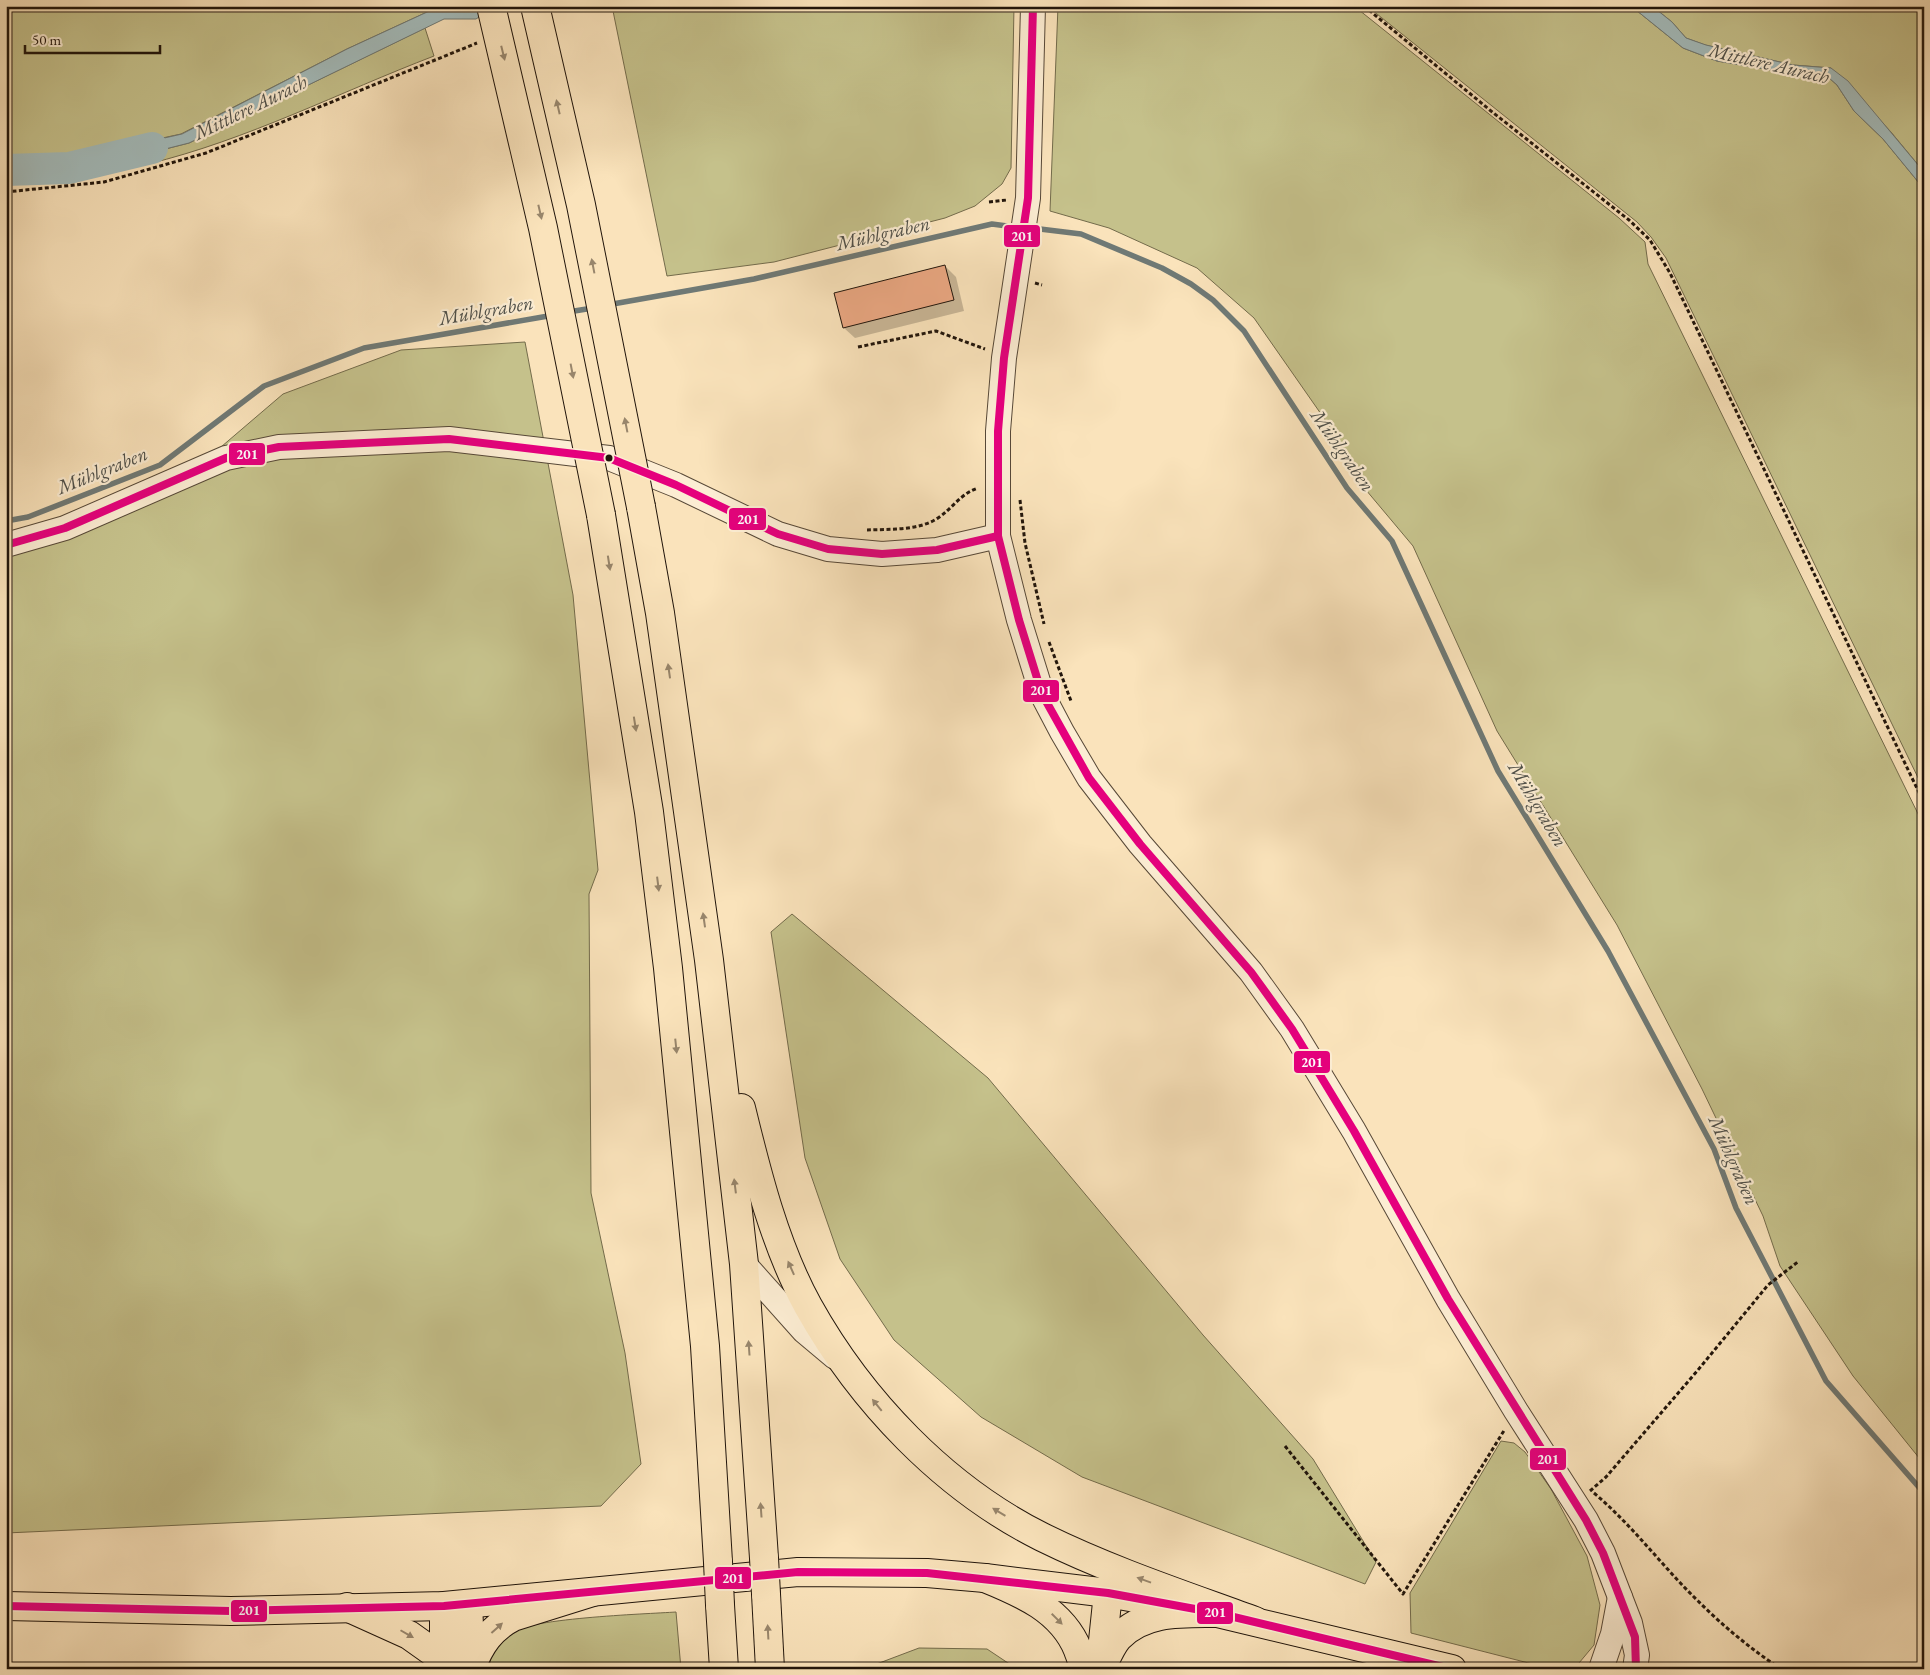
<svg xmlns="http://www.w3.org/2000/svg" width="1930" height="1675" viewBox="0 0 1930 1675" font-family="'EB Garamond',serif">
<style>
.green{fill:#c5c18b;stroke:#736b4b}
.water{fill:#a3bbbb;stroke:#6f7975}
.shadow{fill:#0003}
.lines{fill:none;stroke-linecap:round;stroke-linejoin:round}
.stream{stroke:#6f7975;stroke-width:5.5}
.river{stroke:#a3bbbb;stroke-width:32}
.building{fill:#eaa782;stroke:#21150b}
.minor-casing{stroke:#574837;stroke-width:26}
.major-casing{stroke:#21150b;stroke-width:30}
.highway-casing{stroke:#21150b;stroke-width:30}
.path{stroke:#21150b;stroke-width:3;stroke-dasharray:4 2.5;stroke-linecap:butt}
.minor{stroke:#fcedd3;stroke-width:24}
.major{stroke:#fae3bb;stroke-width:28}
.highway{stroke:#fae3bb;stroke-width:28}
.highway-bridge-casing{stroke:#21150b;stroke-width:30;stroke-linecap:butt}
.highway-bridge{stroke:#fae3bb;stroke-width:28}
.bus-1-casing{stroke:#fcedd3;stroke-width:11}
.bus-1{stroke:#e5007d;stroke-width:8}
.oneway{fill:#98866c}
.bus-dot{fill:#21150b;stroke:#fcedd3;stroke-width:2}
.labels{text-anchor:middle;stroke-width:4.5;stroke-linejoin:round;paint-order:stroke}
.water-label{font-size:20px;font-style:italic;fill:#4e4f49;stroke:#fcedd3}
.line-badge{stroke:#fcedd3;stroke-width:2}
.badge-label{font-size:14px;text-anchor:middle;font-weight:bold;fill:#fff}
</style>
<rect width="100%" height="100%" fill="#fae3bb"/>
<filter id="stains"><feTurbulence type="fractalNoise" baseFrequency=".004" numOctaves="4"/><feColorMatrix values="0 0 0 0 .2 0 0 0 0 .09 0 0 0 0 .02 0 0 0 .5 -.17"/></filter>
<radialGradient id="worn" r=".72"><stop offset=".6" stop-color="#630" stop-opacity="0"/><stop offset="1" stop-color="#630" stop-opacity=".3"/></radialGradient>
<g class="green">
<path d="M6,6h431l1,1 -91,42 -166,85 -74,16 3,13 79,-20 236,-115 9,28c-94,36 -187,84 -286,108 -47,12 -93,17 -142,21z"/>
<path d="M612,6h402l-3,162 -9,16 -27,22 -30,12 -171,44 -107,14z"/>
<path d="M1058,6h296l265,212 26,24 3,22 276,562v19l-5,17 5,32v570l-71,-88 -73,-110 -17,-50 -61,-127 -85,-164 -120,-194 -84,-185 -47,-56 -38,-66 -74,-106 -57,-50 -88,-40 -59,-17z"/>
<path d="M1367,6h264l52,42 34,13 83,14 28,2 9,8 17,26 29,28 41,50v601l-258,-532 -15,-21 -14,-15z"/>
<path d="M1652,6h272v166l-33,-40 -60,-64 -38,-3 -88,-20 -19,-7 -14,-16z"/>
<path d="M525,342l48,253 25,275 -9,24 2,299 34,160 16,111 -40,42 -595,27v-979l167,-66 110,-94 118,-44z"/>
<path d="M792,914l196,164 215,257 110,124 63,103 -11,22 -283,-107 -101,-60 -87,-77 -54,-81 -35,-101 -34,-226z"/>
<path d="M1501,1441l13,2 11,9 26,37 36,67 13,49 -6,40 -20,24h-22l-141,-36 -1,-40z"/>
<path d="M676,1612l5,57h-192c1,-12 7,-25 16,-34 18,-17 141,-21 171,-23z"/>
<path d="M919,1648l68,1 30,20h-146l3,-4z"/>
</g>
<g class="water">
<path d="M453,6h43l-20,13h-32l-255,124 -79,20 -3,-12 75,-17 165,-85 91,-42z"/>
<path d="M1631,6h21l20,16 14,16 20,7 87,20 38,3 17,13 76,91v17l-41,-50 -29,-28 -17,-26 -9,-8 -28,-2 -83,-14 -34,-13z"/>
</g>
<path class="shadow" d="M945,266l11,11 8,34 -109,27 -11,-10z"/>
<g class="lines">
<g class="stream">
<path d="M1040,229l41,5 81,34 29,16 22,16 31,31 103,157 45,53 106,230 110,180 106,198 22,59 90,173 98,112"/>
<path d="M607,305l147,-26 238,-55 15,2"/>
<path d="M568,312l25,-4"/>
<path d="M6,521l22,-4 132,-52 104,-79 100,-38 190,-33"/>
</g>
<path class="river" d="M6,170l63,-2 83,-20"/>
</g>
<path class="building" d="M945,265l9,35 -111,28 -9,-35z"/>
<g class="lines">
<g class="minor-casing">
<g id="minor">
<path d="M1033,6l-5,192 -24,160 -6,73v105l21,84 23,74 20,38 27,46 51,66 111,128 41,57 62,102 94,168 68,112 70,109 17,33 27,70 7,32 -2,14"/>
<path d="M6,545l59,-17 161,-70 53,-11 170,-8 160,19 67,27 102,49 50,15 54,5 55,-4 61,-14"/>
<path d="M744,1264l60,67 31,26"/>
<path d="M1601,1669l12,-35 7,-37"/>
</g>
</g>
<g class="major-casing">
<path id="major" d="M6,1606l225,5 213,-5 354,-34 129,1 58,5 123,15 109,20 235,56"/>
</g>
<g class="highway-casing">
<g id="highway">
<path d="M641,507l19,106 49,347 35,304 20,294"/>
<path d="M601,515l48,297 19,156 37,378 13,216"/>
<path d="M741,1108c16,66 34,138 67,198 53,95 136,182 234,231 69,34 142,58 213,84"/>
<path d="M985,1578c37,15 77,32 93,72 2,6 5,12 5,19"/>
<path d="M766,1594l4,75"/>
<path d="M468,1605l3,61"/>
<path d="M720,1605l4,64"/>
<path d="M444,1606v27l5,36"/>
<path d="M347,1607l62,28 38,27"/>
<path d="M1101,1660l7,-67"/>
<path d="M471,1668c9,-23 20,-40 42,-51l80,-25"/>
<path d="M1101,1669c5,-10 10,-23 17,-31 25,-27 63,-25 97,-25"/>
</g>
</g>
<g class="path">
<path d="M1364,6l127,105 138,109 21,20 20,33 254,530"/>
<path d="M6,192l98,-10 102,-29 271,-110"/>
<path d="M989,202l18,-2"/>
<path d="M1035,283l7,2"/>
<path d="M858,347l78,-16 49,18"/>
<path d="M1020,500l5,43 19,81"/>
<path d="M867,530c23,-1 51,1 71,-12 15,-10 22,-24 40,-30"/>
<path d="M1049,642l22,59"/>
<path d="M6,1272l5,1"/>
<path d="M1285,1446l118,148 102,-165"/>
<path d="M1590,1491l16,-14 92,-107 70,-85 31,-24"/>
<path d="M1594,1493c39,33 68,73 104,108 25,25 54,49 83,68"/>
</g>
<use href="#minor" class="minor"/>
<use href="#major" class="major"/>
<use href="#highway" class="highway"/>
<g class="highway-bridge-casing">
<g id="highway-bridge">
<path d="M491,6l52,222 58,287"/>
<path d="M535,6l46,199 60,302"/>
<path d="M764,1558l2,36"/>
<path d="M718,1562l2,43"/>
</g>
</g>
<use href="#highway-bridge" class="highway-bridge"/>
<g class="bus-1-casing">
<g id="bus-1">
<path d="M1033,6l-5,192 -24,160 -6,73v105l21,84 23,74 47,84 51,66 111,128 41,57 62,102 94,168 138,221 17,33 32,84 1,32"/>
<path d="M6,545l59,-17 161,-70 53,-11 170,-8 160,19 67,27 102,49 50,15 54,5 55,-4 61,-14"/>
<path d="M6,1606l225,5 213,-5 354,-34 129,1 181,20 109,20 234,56"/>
</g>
</g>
<use href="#bus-1" class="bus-1"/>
</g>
<defs><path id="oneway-solid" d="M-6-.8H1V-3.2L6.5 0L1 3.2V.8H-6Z" transform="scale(1.25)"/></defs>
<g class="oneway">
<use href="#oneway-solid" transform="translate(503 53) rotate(76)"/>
<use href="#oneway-solid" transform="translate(558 107) rotate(-103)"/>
<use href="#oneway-solid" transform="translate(540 212) rotate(77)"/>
<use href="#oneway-solid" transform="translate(593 266) rotate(-101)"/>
<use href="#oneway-solid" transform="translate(572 371) rotate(79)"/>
<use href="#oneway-solid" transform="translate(626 425) rotate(-101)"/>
<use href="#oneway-solid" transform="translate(609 563) rotate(81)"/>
<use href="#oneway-solid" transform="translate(669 671) rotate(-98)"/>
<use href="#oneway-solid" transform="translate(635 724) rotate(81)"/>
<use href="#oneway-solid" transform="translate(658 884) rotate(83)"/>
<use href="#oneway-solid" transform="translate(704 920) rotate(-98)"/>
<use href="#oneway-solid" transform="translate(676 1046) rotate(84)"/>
<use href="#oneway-solid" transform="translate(735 1186) rotate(-97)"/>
<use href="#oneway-solid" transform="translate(791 1268) rotate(-114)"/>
<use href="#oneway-solid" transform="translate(749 1348) rotate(-94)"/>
<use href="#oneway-solid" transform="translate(877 1405) rotate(-129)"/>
<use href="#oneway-solid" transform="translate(761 1510) rotate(-94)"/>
<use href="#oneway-solid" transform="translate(999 1512) rotate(-149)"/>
<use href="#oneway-solid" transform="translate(1144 1580) rotate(-160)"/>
<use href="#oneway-solid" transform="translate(1057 1619) rotate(45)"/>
<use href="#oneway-solid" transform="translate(497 1628) rotate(-42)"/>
<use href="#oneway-solid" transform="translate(768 1632) rotate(-93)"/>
<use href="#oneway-solid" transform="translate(407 1634) rotate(30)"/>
</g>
<circle class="bus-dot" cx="609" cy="458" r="4.5"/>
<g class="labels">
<g class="water-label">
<text transform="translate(1769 63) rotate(13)" y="7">Mittlere Aurach</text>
<text transform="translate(250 107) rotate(-26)" y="7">Mittlere Aurach</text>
<text transform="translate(883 233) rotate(-13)" y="7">Mühlgraben</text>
<text transform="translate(486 310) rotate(-10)" y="7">Mühlgraben</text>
<text transform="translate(1343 450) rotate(55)" y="7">Mühlgraben</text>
<text transform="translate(102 470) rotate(-22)" y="7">Mühlgraben</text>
<text transform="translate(1538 804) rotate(59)" y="7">Mühlgraben</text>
<text transform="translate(1734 1160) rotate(66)" y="7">Mühlgraben</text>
</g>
</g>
<g class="line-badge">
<rect x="1003" y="224" width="38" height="24" rx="5" fill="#e5007d"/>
<rect x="228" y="442" width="38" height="24" rx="5" fill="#e5007d"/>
<rect x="728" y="507" width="39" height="24" rx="5" fill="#e5007d"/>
<rect x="1022" y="679" width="38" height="24" rx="5" fill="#e5007d"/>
<rect x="1293" y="1050" width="38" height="24" rx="5" fill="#e5007d"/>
<rect x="1529" y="1447" width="38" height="24" rx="5" fill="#e5007d"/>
<rect x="714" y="1566" width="38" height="24" rx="5" fill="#e5007d"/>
<rect x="230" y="1599" width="38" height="24" rx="5" fill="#e5007d"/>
<rect x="1196" y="1601" width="38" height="24" rx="5" fill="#e5007d"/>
</g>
<g class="badge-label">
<text x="1022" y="241">201</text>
<text x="247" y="459">201</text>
<text x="748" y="524">201</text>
<text x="1041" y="695">201</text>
<text x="1312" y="1067">201</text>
<text x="1548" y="1464">201</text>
<text x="733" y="1583">201</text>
<text x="249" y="1615">201</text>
<text x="1215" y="1617">201</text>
</g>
<rect width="1930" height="1675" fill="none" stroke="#fae3bb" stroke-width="25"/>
<rect x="8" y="8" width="1915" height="1660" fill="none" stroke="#21150b" stroke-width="2.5"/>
<rect x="12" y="12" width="1905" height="1650" fill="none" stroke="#21150b"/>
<path d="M25 45v8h135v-8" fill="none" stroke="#21150b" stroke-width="2.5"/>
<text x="32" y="45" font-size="15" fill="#21150b" stroke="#fcedd3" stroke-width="4" paint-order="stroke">50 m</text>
<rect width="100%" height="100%" filter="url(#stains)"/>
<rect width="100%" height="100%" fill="url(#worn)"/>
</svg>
